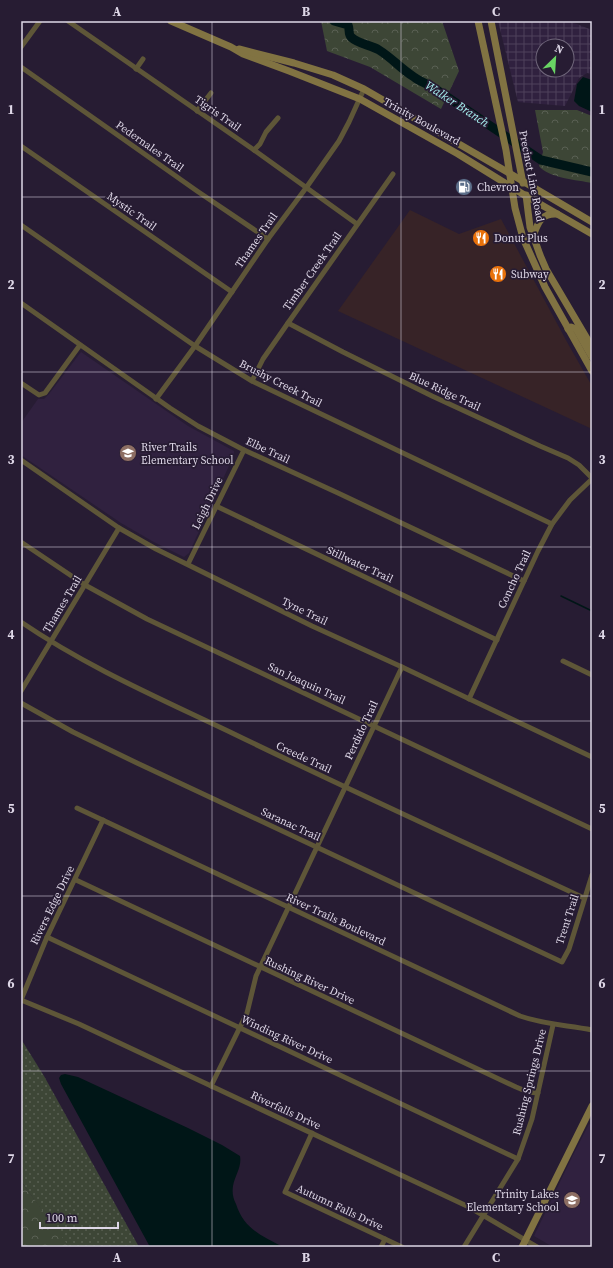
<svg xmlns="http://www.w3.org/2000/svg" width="613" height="1268" viewBox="0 0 613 1268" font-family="'Source Serif 4',serif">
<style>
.commercial{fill:#372327}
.industrial{fill:url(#industrial-grid);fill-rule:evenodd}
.built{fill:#30213f}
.grass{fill:url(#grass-dots)}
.forest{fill:url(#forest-crowns)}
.water{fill:#001617}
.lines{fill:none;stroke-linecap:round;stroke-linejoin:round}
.stream{stroke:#001617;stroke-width:1.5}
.river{stroke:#001617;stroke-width:9}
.minor{stroke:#5e5638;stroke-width:5}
.secondary{stroke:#817342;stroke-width:7}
.grid{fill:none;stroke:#ded7e7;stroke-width:1;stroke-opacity:0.55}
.labels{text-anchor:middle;stroke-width:3.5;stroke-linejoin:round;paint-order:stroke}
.street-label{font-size:11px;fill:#ded7e7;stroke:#271c33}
.poi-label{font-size:11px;fill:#ded7e7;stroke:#271c33;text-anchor:start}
.water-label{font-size:12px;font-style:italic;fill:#a6efef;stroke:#271c33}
.neatline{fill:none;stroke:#ded7e7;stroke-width:1.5}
.grid-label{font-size:13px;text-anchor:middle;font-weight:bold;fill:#ded7e7}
</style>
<defs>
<pattern id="industrial-grid" width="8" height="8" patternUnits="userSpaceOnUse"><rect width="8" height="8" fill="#30213f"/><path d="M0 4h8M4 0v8" fill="none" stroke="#4e405b"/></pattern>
<pattern id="grass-dots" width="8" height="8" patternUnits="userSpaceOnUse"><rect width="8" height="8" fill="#3d4636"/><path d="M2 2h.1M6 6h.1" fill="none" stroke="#596053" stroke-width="1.8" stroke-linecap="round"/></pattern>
<pattern id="forest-crowns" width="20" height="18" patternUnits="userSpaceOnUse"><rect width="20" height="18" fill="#3d4636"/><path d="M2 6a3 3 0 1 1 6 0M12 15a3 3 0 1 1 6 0" fill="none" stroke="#596053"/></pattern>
</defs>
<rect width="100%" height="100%" fill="#271c33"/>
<path class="commercial" d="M410,210l49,24 42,-15 66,123 25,44v43l-254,-118z"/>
<path class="industrial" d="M498,21h71l23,9v44l-5,-1 -8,5 -14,28 -47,-4zM543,46h24v24h-24z"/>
<g class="built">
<path d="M81,352l107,74 46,25v4l-45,98 -5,4 -32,-16 -31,-18 -100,-68v-32l17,-24h6l5,-5z"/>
<path d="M589,1124l3,1v122h-39l-19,-11 38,-79z"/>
</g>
<path class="grass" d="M21,1039l23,37 95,171h-71l-47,-66z"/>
<g class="forest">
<path d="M321,21h121l17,50 -18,38 -71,-42 -43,-16z"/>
<path d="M535,110h42l15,6v67c-14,-3 -44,-5 -53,-17l4,-14z"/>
<path d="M21,1181l46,63 1,3h-47z"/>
</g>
<g class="water">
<path d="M583,77l9,3v32l-13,-6 -5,-5 3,-17z"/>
<path d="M65,1074l13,3 110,51 34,17 18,11c2,11 -5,19 -7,30 -1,7 0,12 3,18 8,25 25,31 47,43h-133l-89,-163 -2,-6 2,-3z"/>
</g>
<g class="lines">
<path class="stream" d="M561,596l31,15"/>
<path class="river" d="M334,21l14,4c2,4 0,9 3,12 7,7 20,8 28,13 13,8 22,19 35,27 5,4 11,6 17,9l110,74 51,12"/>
<g class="minor">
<path d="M68,21l186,129 103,74"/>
<path d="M21,47l19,-26"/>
<path d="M21,67l176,124 71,48"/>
<path d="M136,69l7,-10"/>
<path d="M197,111l14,-18"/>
<path d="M21,146l211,146"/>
<path d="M254,150l6,-6 6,-12 12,-14"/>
<path d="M21,225l174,121 57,35 300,143"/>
<path d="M21,303l149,105 28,18 46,24 94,43 186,88"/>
<path d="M288,323l55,29 89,44 108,50 28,12 11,7 13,13"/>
<path d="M252,381l11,-22 25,-36 105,-149"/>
<path d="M21,383l18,12 6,-2 35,-48"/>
<path d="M156,399l39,-53 73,-107 38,-51 33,-47 10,-19 15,-33"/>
<path d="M21,460l98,68 37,21 156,77 90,41 190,90"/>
<path d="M216,506l281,134"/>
<path d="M21,542l64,43 62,34 445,210"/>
<path d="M188,564l56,-114"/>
<path d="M21,622c66,45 138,76 209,110 117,57 236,111 354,166"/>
<path d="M563,661l29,14"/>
<path d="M21,691l98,-163"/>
<path d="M469,699l69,-148 14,-27 18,-24 22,-21"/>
<path d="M21,703l52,29 64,31 425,199 7,-13 23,-74"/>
<path d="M77,808l443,208c26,9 47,9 72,14"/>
<path d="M76,880l440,207 12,5 10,1"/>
<path d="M47,937l471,222"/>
<path d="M21,1000l58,24 390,183 68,40"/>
<path d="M21,1000l26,-63 56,-117"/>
<path d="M211,1086l36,-73 9,-37 146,-309"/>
<path d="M312,1133l-27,59 117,55"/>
<path d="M381,1247l4,-8"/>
<path d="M464,1247l54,-88 14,-40 21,-94"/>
</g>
<g class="secondary">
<path d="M171,21l60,26 12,7 46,17 71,28 98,55 68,42 66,38"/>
<path d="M478,21l28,129 9,58 8,30 22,49 47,84"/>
<path d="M491,21l32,162"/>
<path d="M239,49l55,14 39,12 31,14 145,84 83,49"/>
<path d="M526,195l4,32 10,28 6,14 46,78"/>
<path d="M533,236c5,-13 8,-23 24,-22"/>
<path d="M568,329l3,-2 5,2 16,28"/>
<path d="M522,1247l70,-141"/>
</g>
</g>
<path class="grid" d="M212,21v1226M401,21v1226M21,197h571M21,372h571M21,547h571M21,721h571M21,896h571M21,1071h571"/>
<defs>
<g id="fuel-disc" transform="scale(0.9)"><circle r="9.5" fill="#5c6f8a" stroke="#271c33"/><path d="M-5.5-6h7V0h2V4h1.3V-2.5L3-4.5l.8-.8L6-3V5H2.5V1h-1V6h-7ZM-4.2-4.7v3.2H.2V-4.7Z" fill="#fff"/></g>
<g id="restaurant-disc" transform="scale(0.9)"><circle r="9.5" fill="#e8710a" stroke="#271c33"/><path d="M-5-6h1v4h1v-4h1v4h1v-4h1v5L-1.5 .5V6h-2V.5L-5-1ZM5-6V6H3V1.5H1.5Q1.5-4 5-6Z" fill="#fff"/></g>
<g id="school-disc" transform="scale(0.9)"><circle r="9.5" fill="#8d6e63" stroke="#271c33"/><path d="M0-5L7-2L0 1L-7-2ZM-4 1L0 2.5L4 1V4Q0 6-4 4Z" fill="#fff"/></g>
</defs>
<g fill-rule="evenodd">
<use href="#fuel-disc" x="464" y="187"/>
<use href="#restaurant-disc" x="481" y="238"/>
<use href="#restaurant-disc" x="498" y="274"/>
<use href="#school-disc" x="128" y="453"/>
<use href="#school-disc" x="572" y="1200"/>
</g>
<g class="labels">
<g class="street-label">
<text transform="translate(218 113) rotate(35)" y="4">Tigris Trail</text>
<text transform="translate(422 121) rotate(29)" y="4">Trinity Boulevard</text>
<text transform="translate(150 146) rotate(35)" y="4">Pedernales Trail</text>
<text transform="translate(532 176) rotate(79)" y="4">Precinct Line Road</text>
<text transform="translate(132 211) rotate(35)" y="4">Mystic Trail</text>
<text transform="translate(256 240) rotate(-55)" y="4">Thames Trail</text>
<text transform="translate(312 271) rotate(-55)" y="4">Timber Creek Trail</text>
<text transform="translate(281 383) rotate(27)" y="4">Brushy Creek Trail</text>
<text transform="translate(445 391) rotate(25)" y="4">Blue Ridge Trail</text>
<text transform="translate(268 450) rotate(25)" y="4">Elbe Trail</text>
<text transform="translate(207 503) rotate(-64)" y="4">Leigh Drive</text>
<text transform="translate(360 564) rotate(25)" y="4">Stillwater Trail</text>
<text transform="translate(514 579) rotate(-65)" y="4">Concho Trail</text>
<text transform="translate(62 604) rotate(-59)" y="4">Thames Trail</text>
<text transform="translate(305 611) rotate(26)" y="4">Tyne Trail</text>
<text transform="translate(307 683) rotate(25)" y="4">San Joaquin Trail</text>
<text transform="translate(361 730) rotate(-65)" y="4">Perdido Trail</text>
<text transform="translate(304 757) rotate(25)" y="4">Creede Trail</text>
<text transform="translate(291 824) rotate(25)" y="4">Saranac Trail</text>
<text transform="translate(52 905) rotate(-64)" y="4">Rivers Edge Drive</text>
<text transform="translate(336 919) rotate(25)" y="4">River Trails Boulevard</text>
<text transform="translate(567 919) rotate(-72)" y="4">Trent Trail</text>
<text transform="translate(310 980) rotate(25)" y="4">Rushing River Drive</text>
<text transform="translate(287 1039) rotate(25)" y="4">Winding River Drive</text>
<text transform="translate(529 1082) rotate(-76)" y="4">Rushing Springs Drive</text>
<text transform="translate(286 1110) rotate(25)" y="4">Riverfalls Drive</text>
<text transform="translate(340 1207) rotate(25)" y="4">Autumn Falls Drive</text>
</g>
<g class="poi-label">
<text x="477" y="191">Chevron</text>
<text x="494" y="242">Donut Plus</text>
<text x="511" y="278">Subway</text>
<text x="141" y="451">River Trails<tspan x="141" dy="13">Elementary School</tspan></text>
<text x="559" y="1198" text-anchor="end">Trinity Lakes<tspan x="559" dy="13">Elementary School</tspan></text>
</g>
<g class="water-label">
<text transform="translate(457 104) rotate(33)" y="4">Walker Branch</text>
</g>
</g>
<rect width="613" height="1268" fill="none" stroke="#271c33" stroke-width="44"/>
<g transform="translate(555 58) rotate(25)"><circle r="19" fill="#271c33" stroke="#70677b"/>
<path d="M0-3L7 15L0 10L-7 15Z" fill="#69d464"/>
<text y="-6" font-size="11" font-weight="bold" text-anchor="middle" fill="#ded7e7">N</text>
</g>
<path d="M40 1222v6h78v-6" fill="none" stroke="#ded7e7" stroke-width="2"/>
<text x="46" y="1222" font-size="12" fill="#ded7e7" stroke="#271c33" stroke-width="3" paint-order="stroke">100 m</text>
<rect x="22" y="22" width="569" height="1224" class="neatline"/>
<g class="grid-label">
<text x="117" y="16">A</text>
<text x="306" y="16">B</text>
<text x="496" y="16">C</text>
<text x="11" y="114">1</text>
<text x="602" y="114">1</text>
<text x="11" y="289">2</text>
<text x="602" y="289">2</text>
<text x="11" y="464">3</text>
<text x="602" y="464">3</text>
<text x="11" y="639">4</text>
<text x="602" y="639">4</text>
<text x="11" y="813">5</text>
<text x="602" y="813">5</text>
<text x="11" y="988">6</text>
<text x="602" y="988">6</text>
<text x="11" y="1163">7</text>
<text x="602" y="1163">7</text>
<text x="117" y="1262">A</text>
<text x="306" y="1262">B</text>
<text x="496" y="1262">C</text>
</g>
</svg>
